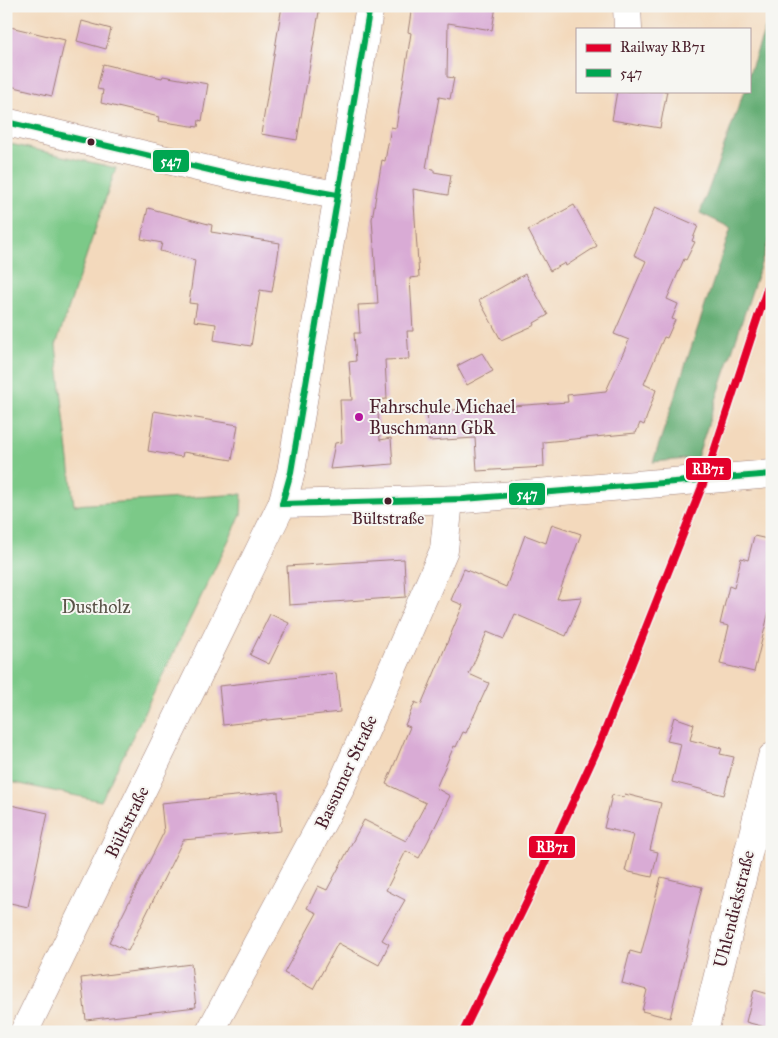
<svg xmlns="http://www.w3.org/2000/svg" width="778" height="1038" viewBox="0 0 778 1038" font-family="'IM FELL Great Primer',serif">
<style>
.green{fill:#7cc988;stroke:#63745a}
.forest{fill:#65ad74;stroke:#586650}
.building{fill:#d9abd5}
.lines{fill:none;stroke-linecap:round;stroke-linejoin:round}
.minor-casing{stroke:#9e7c74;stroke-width:29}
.minor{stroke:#fff;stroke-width:28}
.bus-1-casing{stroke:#f6f6f2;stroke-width:10}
.bus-1{stroke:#00a651;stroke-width:6}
.rail-1-casing{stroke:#f6f6f2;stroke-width:11}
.rail-1{stroke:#e4002b;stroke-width:8}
.bus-dot{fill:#4a1f2b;stroke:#f6f6f2;stroke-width:2}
.poi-dot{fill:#b5179e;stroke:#f6f6f2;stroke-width:2}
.labels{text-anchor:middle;stroke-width:4;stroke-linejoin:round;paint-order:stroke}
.bus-label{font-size:17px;fill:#4a1f2b;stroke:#f6f6f2}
.poi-label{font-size:18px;fill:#4a1f2b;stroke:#f6f6f2;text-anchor:start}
.park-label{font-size:18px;fill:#595247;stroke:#f6f6f2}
.street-label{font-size:18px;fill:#4a1f2b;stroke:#f6f6f2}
.line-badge{stroke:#f6f6f2;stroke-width:2}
.badge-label{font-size:14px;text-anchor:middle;font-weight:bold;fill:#fff}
</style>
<rect width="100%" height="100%" fill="#f6f6f2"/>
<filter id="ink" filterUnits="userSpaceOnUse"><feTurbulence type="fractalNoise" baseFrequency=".02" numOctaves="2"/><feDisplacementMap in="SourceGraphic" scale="10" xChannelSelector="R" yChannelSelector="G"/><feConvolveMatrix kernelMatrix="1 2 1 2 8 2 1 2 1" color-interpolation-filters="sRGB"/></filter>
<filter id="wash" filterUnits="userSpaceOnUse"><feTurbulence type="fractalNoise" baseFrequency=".0096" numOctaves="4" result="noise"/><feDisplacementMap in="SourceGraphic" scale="20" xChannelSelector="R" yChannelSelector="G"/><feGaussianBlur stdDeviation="1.12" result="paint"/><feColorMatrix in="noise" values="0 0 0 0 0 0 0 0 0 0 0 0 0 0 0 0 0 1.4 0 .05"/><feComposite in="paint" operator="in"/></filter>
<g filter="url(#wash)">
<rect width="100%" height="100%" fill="#f3d9bc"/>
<path class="green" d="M6,143l110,25 -60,177 18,160 168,-11 -1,21 -140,286 -95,-20z"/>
<path class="forest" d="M772,9v221l-75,228 -44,4 78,-234 -31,-15 44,-122h5v-17z"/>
<g id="blocks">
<g class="building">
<path d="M282,6h38l-23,134 -36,-6z"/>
<path d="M412,6h84l-4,24 -44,-7 -1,54 7,1 -4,21 -11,-2 -13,71 8,1v3l17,3 -3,20 -35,-6 6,88 -9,1 3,53h-6l2,28 -24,1 2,39 -10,1 3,40 11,-2 2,26 -63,5 5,-26 7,-1 -2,-42h12l-3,-38 7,-1 -2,-28h6l-2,-28 20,-1 -6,-85 10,-59 3,1 6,-34 5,1 15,-95 -3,-1z"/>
<path d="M82,21l29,8 -5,20 -29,-8z"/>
<path d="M6,26l59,14 -13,56 -46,-11z"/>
<path d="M103,64l59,14 1,-2 45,8 -6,37 -3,-1 -1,7 -40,-6 1,-4 -58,-14 2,-13 -6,-1z"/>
<path d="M617,91h50l-7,37 -48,-8z"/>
<path d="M574,205l23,41 -31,20 -1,-3 -15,8 -22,-41z"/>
<path d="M655,207l43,19 -6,15 3,1 -9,18 -2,-1 -17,40 11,5 -6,15 3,1 -8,18 -3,-1 -20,47 12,6 -12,35 -4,-2 -4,10 -93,9 1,25 -67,4 -2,-33 -46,3 -2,-29 141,-10 -1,-7 39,-4 23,-51 -15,-6 32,-73 -12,-6z"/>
<path d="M148,208l64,17 -1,7 69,11 -8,49 -12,-2 -9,56 -37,-6 2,-16 -22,-3 3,-17 -8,-1 6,-43 -35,-9 2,-8 -21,-4z"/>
<path d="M525,274l23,41 -14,8 1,2 -34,15 -22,-40z"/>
<path d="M482,353l11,18 -26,14 -10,-19z"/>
<path d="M154,411l84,14 -6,35 -49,-8 -1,5 -34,-6z"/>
<path d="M552,524l29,10 -24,65 25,-2 -16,39 -51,-22 -11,25 -17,-7 -18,42 20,9 -23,50 -3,-1 -7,15 -2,-1 -18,42 14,8 -22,45 -9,17 -13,-7 -20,39 19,10 -23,40 7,4 -10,21 -41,-22 -25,46 -29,-16 33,-60 -10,-5 11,-22 9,4 37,-70 42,21 20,-38 -40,-19 24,-57 -5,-2 10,-23 6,3 42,-100 -12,-5 13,-31 42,18 19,-52 21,8z"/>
<path d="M754,536l18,4v59l-18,73 -34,-8 9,-38 -9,-2 9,-38 5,2 7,-30 7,2z"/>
<path d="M404,559l2,38 -117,8 -2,-39z"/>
<path d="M270,614l19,9 -20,41 -19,-9z"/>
<path d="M336,673l4,39 -117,13 -4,-39z"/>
<path d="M674,717l20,7 -4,16 32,8 -2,6 14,3 -10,38 -52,-13 9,-38 -14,-3z"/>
<path d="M278,792l3,39 -98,9 -55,111 -19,-9 55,-110 -3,-29z"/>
<path d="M625,794l36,9 -11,47 8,2 -6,25 -27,-6 9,-36 -30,-7 8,-33 12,2z"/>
<path d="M6,804l42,9 -20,94 -22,-5z"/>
<path d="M661,877l41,10 -32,131 -28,-7 5,-21 -25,-7 8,-32 11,3z"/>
<path d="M191,964l5,43 -110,13 -5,-42z"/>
<path d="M754,990l18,5v34l-26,-7z"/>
</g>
</g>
</g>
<g filter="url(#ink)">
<use href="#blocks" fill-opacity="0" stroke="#9e7c74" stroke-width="1"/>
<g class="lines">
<g class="minor-casing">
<g id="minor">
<path d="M627,6l1,23"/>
<path d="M6,122l237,56 94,17"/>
<path d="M282,504l182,-5 308,-25"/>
<path d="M24,1032l258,-528 9,-32 79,-466"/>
<path d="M210,1032l130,-243 104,-239 5,-50"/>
<path d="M704,1032l68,-275"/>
</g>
</g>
<use href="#minor" class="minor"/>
<g class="bus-1-casing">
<g id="bus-1">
<path d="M6,122l237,56 94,17"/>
<path d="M282,504l9,-32 79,-466"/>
<path d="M282,504l182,-5 308,-25"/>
</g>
</g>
<use href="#bus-1" class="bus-1"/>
<g class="rail-1-casing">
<path id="rail-1" d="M463,1032l71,-145 67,-146 104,-262 67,-205"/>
</g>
<use href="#rail-1" class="rail-1"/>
</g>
</g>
<g class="bus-dot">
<circle cx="91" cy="142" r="4.5"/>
<circle cx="388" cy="501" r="4.5"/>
</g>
<circle class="poi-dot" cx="359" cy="417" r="5"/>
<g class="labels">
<g class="bus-label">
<text x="388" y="524">Bültstraße</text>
</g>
<g class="poi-label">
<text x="369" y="413">Fahrschule Michael<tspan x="369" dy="21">Buschmann GbR</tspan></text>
</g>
<g class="park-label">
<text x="96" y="613">Dustholz</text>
</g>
<g class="street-label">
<text transform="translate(346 772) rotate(-65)" y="6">Bassumer Straße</text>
<text transform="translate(127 822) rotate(-64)" y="6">Bültstraße</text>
<text transform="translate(734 909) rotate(-76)" y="6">Uhlendiekstraße</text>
</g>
</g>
<g class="line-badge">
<rect x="152" y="149" width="38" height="24" rx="5" fill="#00a651"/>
<rect x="685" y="457" width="47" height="24" rx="5" fill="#e4002b"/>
<rect x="508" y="482" width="38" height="24" rx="5" fill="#00a651"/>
<rect x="528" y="835" width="48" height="24" rx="5" fill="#e4002b"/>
</g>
<g class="badge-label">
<text x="171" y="166">547</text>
<text x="708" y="474">RB71</text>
<text x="527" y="499">547</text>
<text x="552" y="852">RB71</text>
</g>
<rect width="778" height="1038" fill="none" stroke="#f6f6f2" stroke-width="25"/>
<rect x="576" y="28" width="175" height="65" fill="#f6f6f2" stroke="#b1a0a2"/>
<rect x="586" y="44" width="25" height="8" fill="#e4002b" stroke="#b1a0a2"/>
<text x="620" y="52" font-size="15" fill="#4a1f2b">Railway RB71</text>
<rect x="586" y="69" width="25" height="8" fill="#00a651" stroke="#b1a0a2"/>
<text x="620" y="78" font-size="15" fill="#4a1f2b">547</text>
</svg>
